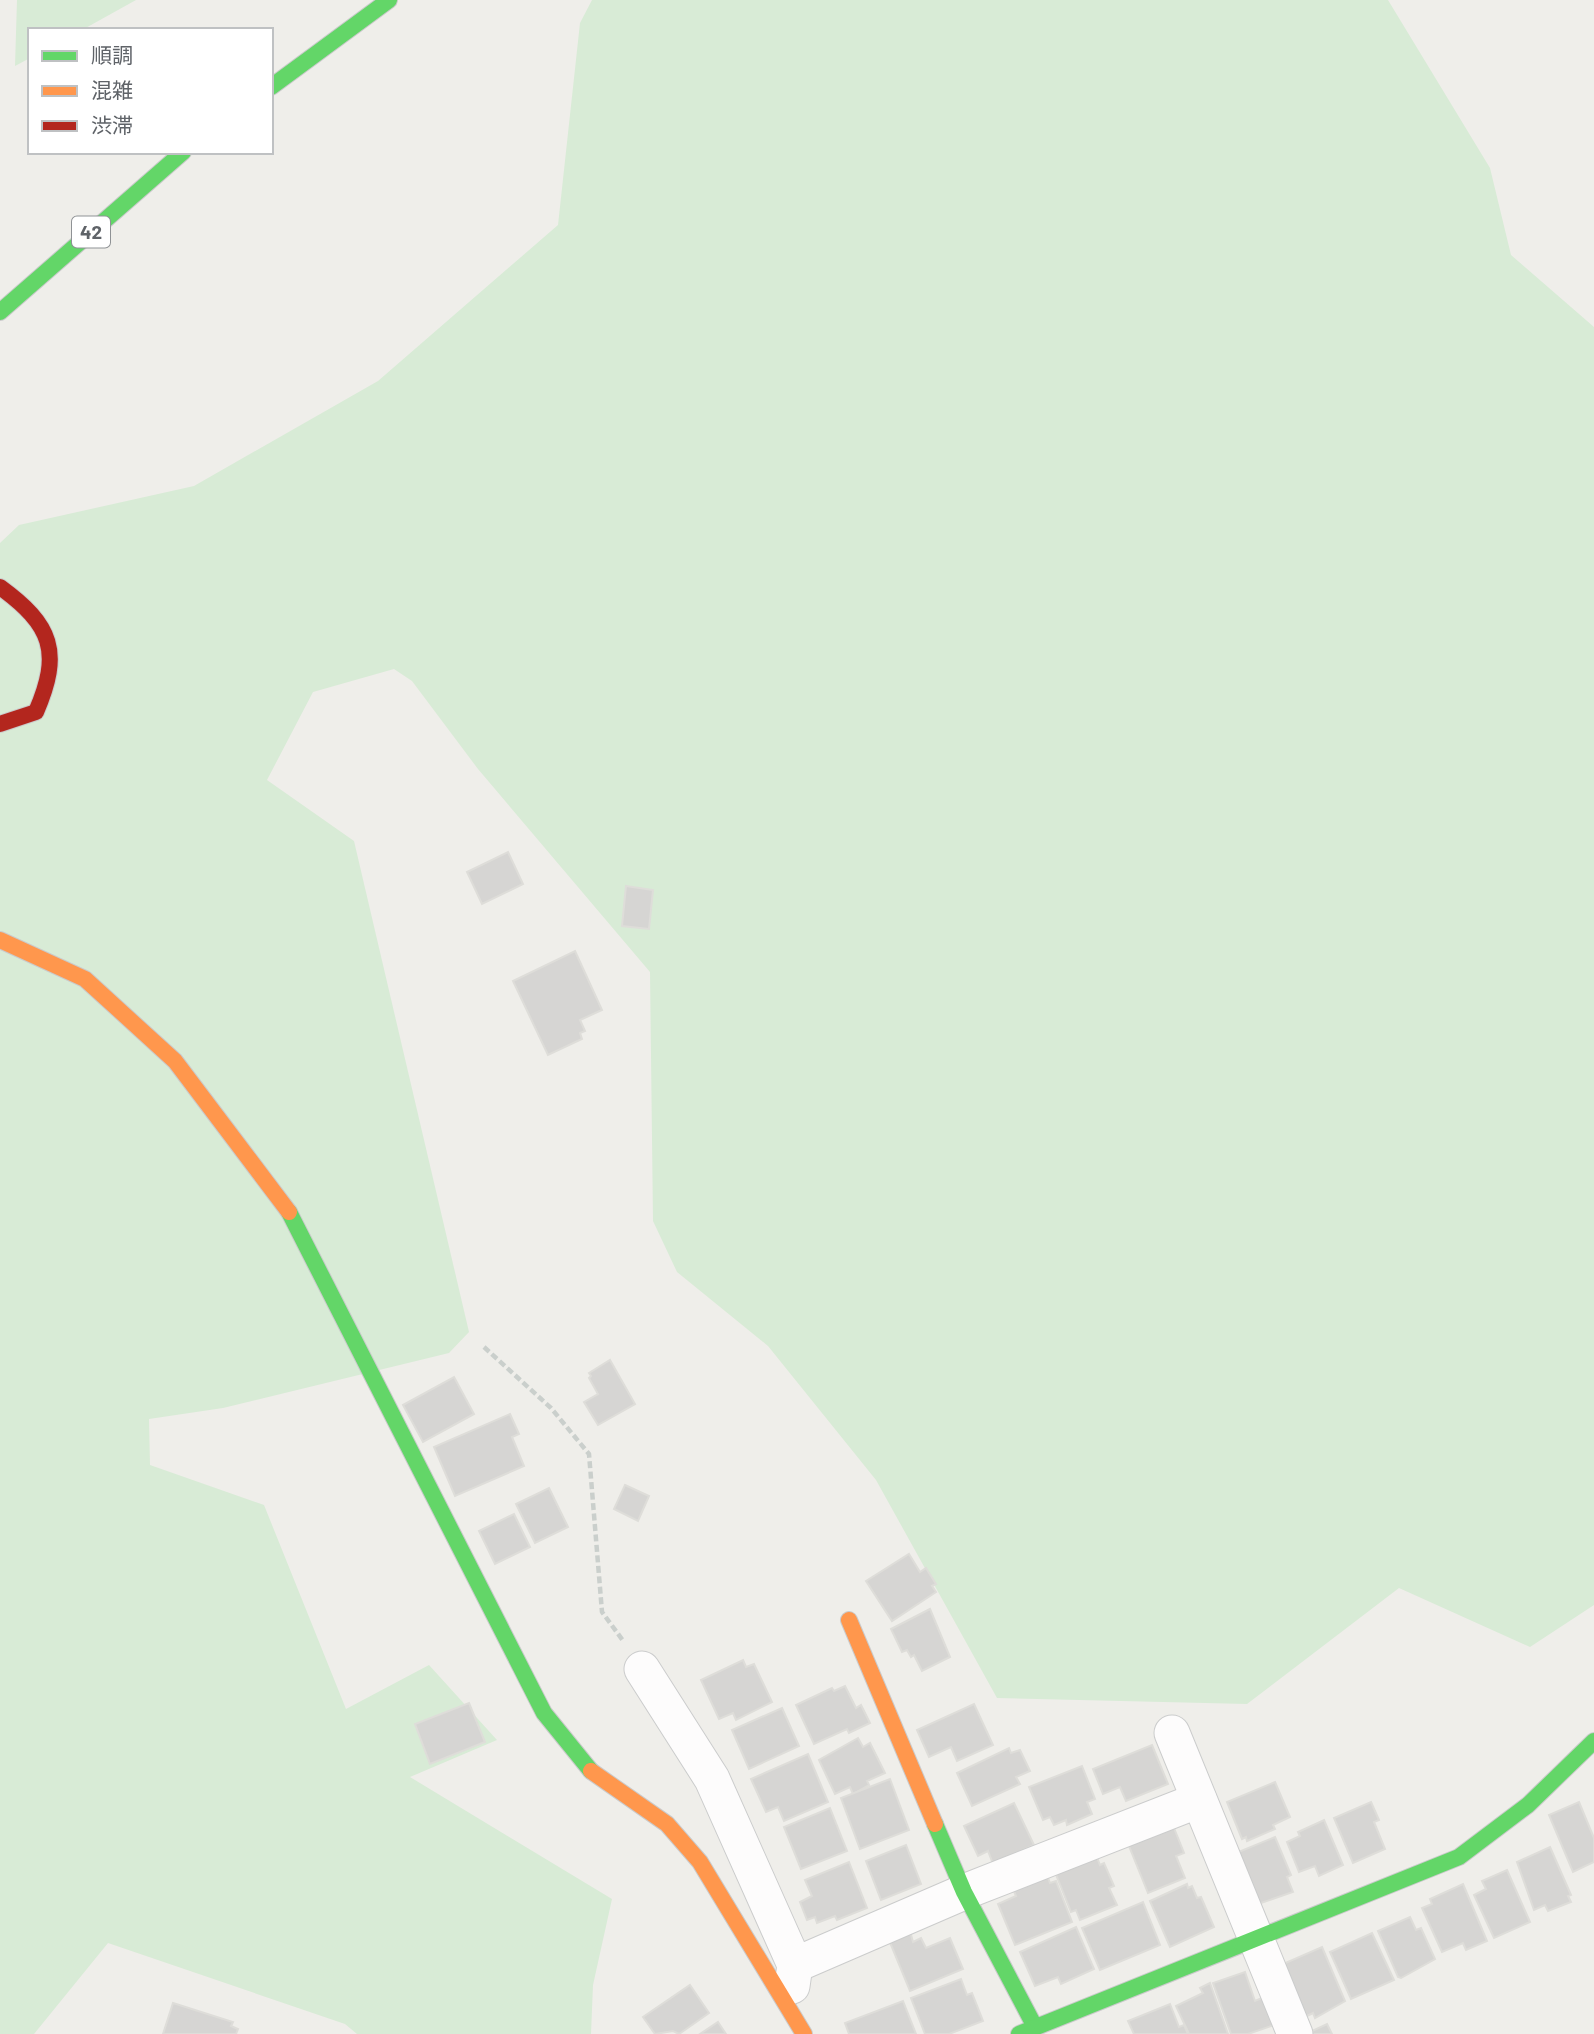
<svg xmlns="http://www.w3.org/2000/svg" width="1594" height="2034" viewBox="0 0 1594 2034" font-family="Barlow,'Noto Sans JP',sans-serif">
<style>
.green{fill:#d8ebd6}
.building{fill:#d6d5d3;stroke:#deddd9;stroke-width:2}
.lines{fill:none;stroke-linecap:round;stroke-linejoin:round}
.street-casing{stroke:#cbcccc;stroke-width:37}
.fast-casing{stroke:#cacacb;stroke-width:18}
.slow-casing{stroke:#cacacb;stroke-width:18}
.jam-casing{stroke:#cacacb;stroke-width:18}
.path{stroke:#cacfcc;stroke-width:4.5;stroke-dasharray:7 3.5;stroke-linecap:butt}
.street{stroke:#fdfcfc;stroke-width:35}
.fast{stroke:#63d668;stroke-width:16}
.slow{stroke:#ff974d;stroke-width:16}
.jam{stroke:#b3261e;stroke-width:16}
.labels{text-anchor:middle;stroke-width:7;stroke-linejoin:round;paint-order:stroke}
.shield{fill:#fff;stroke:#8f9295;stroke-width:2}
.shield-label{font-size:19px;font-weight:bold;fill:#5f6368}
</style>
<rect width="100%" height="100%" fill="#efeeea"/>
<g class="green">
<path d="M17,0h119l-54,30h-52v28l-15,8z"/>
<path d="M592,0h796l102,168 21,87 83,72v1278l-64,42 -131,-59 -152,116 -250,-6 -121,-218 -108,-134 -91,-74 -24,-51 -3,-249 -172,-203 -66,-88 -18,-12 -81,23 -46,88 87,61 115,491 -20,21 -226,55 -74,11 1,46 114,40 82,204 83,-44 68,75 -87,37 202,122 -19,86 -2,49h-234l-12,-10 -237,-81 -74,91h-34v-1491l19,-18 175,-39 184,-105 180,-156 22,-202z"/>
</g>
<g class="building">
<path d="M508,852l15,32 -41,20 -15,-32z"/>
<path d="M626,886l27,4 -4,39 -27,-3z"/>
<path d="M575,951l27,59 -22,10 5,11 -5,2 2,6 -34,16 -35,-74z"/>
<path d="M610,1360l25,44 -37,21 -14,-23 14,-8 -9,-16 2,-2 -2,-3z"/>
<path d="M454,1377l20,37 -51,28 -20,-37z"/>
<path d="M510,1414l9,20 -7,3 12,29 -69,30 -21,-49z"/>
<path d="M625,1485l24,11 -11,25 -24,-12z"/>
<path d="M549,1488l19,39 -33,16 -19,-39z"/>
<path d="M514,1514l16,33 -35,17 -16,-33z"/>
<path d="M909,1554l11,18 6,-4 10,16 -4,2 4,6 -44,29 -26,-40z"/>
<path d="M930,1609l20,48 -28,14 -8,-16 -3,2 -4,-7 -5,2 -11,-23z"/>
<path d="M743,1660l3,7 8,-3 18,38 -36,18 -3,-7 -14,6 -18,-39z"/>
<path d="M845,1686l11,22 5,-3 9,18 -21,10 -2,-4 -33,15 -18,-39 36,-17 2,3z"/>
<path d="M469,1703l16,39 -55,22 -15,-40z"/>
<path d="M974,1704l19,41 -36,16 -6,-14 -22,10 -12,-27z"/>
<path d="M782,1708l17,38 -50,23 -17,-39z"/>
<path d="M858,1738l5,9 7,-4 15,30 -18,8 2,4 -16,9 -3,-7 -15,7 -16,-34z"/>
<path d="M1152,1745l16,39 -42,17 -6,-14 -17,7 -10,-25z"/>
<path d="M1009,1748l2,5 9,-3 10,21 -14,6 4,7 -48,22 -15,-33z"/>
<path d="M808,1754l20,48 -44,19 -6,-14 -12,5 -15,-33z"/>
<path d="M1082,1766l13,33 -8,3 5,12 -25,11 -1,-5 -12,5 -4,-8 -7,3 -14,-33z"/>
<path d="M890,1779l19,51 -49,19 -19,-51z"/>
<path d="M1275,1782l15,35 -17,8 2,4 -28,12 -1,-4 -4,2 -15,-37z"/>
<path d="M1371,1802l8,18 -5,2 11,27 -32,14 -19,-45z"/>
<path d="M1579,1802l15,36v24l-21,10 -24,-57z"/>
<path d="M1014,1803l20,42 -41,19 -5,-13 -10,5 -14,-30z"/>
<path d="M830,1808l17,43 -46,18 -17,-42z"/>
<path d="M1324,1820l19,45 -24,11 -4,-10 -16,6 -12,-30 13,-6 -2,-4z"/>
<path d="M1172,1823l12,30 -8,3 9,22 -37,15 -21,-52z"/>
<path d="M1275,1837l16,38 -4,2 6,15 -35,12 -22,-51z"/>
<path d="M906,1845l15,39 -40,16 -15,-39z"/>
<path d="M1550,1847l21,48 -3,1 3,6 -23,9 -3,-6 -11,5 -17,-48z"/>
<path d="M1096,1855l4,10 4,-2 10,23 -5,2 8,17 -37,15 -4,-10 -5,2 -16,-40z"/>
<path d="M849,1862l18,46 -30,12 -2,-4 -18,7 -2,-6 -8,3 -7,-18 12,-6 -7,-16z"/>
<path d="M1507,1870l23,52 -36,16 -20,-43 12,-6 -4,-8z"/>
<path d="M1047,1875l3,8 6,-2 16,41 -57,23 -17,-41 18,-8 -3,-7z"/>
<path d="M1187,1884l1,4 4,-2 5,12 4,-1 13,30 -44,20 -20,-46z"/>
<path d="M1463,1884l24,57 -21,9 -3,-7 -21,9 -20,-44 10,-4 -2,-5z"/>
<path d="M1143,1902l17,43 -60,25 -18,-42z"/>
<path d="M1410,1917l6,13 5,-2 14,31 -34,19 -3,-1 -20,-46z"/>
<path d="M1076,1927l18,42 -33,15 -3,-7 -23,9 -15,-34z"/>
<path d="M910,1931l3,11 8,-4 5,10 24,-10 13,31 -53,22 -21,-51z"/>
<path d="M1372,1933l22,47 -43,19 -21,-47z"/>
<path d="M1322,1947l23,54 -30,17 -2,-5 -12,6 -18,-55z"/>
<path d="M1245,1972l10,29 9,-4 10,28 -26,9h-17l-18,-51z"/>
<path d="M961,1979l6,16 5,-2 11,28 -34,13h-24l-14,-36z"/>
<path d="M1210,1983l18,51h-39l-13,-28 27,-13 -3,-5z"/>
<path d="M690,1985l19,28 -30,21 -6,-3 -18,3 -12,-17z"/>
<path d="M903,2001l13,33h-67l-4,-11z"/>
<path d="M173,2003l60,19 -2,4 7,3 -2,5h-73z"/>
<path d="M1170,2004l9,23 5,-2 4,9h-54l-6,-13z"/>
<path d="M718,2022l8,12h-26z"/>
<path d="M1327,2024l5,10h-19l-1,-3z"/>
</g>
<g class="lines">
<g class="street-casing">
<g id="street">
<path d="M642,1669l70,110 83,186 -3,21"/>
<path d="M1172,1733l123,301"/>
<path d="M795,1965l169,-73 235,-92"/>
</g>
</g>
<g class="fast-casing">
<g id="fast">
<path d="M271,87l118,-87"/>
<path d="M0,312l183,-160"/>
<path d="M289,1212l255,501 47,58"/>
<path d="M935,1824l29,68 71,135"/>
<path d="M1019,2034l440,-177 69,-52 66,-64"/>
</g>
</g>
<g class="slow-casing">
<g id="slow">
<path d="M0,940l85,39 90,82 114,151"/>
<path d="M849,1620l86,204"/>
<path d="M591,1771l76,53 33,38 104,172"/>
</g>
</g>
<g class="jam-casing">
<path id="jam" d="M0,587c52,38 62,65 36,125l-36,12"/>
</g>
<path class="path" d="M484,1347l67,61 38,46 13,158 22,30"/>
<use href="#street" class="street"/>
<use href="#fast" class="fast"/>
<use href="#slow" class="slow"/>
<use href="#jam" class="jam"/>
</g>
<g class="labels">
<rect class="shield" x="72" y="216.5" width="38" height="31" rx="5"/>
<g class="shield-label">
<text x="91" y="239">42</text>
</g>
</g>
<rect x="28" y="28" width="245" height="126" fill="#ffffff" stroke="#bfc1c3" stroke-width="2"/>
<rect x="42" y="51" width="35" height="10" fill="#63d668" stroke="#bfc1c3" stroke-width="2"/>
<text x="91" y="63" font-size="21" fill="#5f6368">順調</text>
<rect x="42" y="86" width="35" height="10" fill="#ff974d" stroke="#bfc1c3" stroke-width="2"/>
<text x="91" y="98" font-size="21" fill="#5f6368">混雑</text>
<rect x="42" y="121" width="35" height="10" fill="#b3261e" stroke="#bfc1c3" stroke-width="2"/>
<text x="91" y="133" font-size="21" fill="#5f6368">渋滞</text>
</svg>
